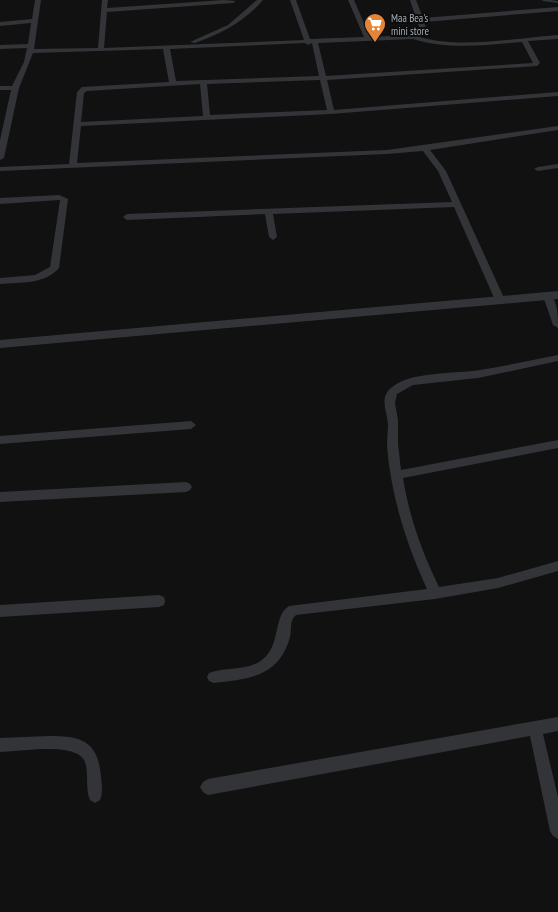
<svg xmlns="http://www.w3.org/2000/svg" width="558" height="912" viewBox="0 0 558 912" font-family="'PT Sans Narrow',sans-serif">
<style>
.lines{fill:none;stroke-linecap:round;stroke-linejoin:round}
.stream{stroke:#2b363a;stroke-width:2}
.minor{fill:#323437;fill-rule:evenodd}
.tertiary{fill:#323437;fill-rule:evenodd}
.labels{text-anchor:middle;stroke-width:4;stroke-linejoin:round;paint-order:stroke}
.far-poi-label{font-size:11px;fill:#a3abb2;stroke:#0c0c0d;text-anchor:start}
</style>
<rect width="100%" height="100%" fill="#111112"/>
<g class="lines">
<path class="stream" d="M543,0l15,2"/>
<g class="minor">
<path d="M35,0h6l-7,49 64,-1 4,-48h6l-1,8 117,-8 12,1 -3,2 -126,9 -3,36 200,-8 -14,-40h6l14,39 54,-2 -16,-37h6l16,37 43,-2 8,-2 -11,-33h6l7,18 135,-11v4l-134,11 4,12 -8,3c39,12 98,1 138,-2v4l-30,2 12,22 -3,3 -210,14 7,30 224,-18v4l-227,18 -250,12 -4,37 310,-13 171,-24v4l-128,20 16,21 59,129 -5,3 -5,-3 -41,-93 -181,7 4,23 -4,3 -4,-3 -4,-23 -138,6 -4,-3 4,-3 325,-12 -14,-31 -15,-20 -36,3 -387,17v-4l69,-3 8,-72 5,-5 87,-5 -6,-33 -130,4 -14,35 -15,70 -4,2v-20l11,-50h-11v-4h12l12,-24 3,-14 -27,1v-4l28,-1 3,-21 -31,3v-4l32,-3zM413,39c35,11 72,6 109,3l11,21 -207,13 -8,-33zM305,43l3,2 4,-2 7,33 -143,5 -6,-32zM320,80l7,30 -117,5 -3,-31zM200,84l3,32 -122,6 3,-29 3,-2z"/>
<path d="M257,0h6c-19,22 -41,33 -68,43l-5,-1 38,-17z"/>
<path d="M558,164v4l-20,3 -4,-2 4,-2z"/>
<path d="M59,195l9,4 -9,69c-15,17 -39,14 -59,16v-6l35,-3 15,-8 10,-67 -60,4v-6z"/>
<path d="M548,293c10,5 10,25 10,35l-5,-3 -10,-29z"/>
<path d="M558,355v6l-80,17 -65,7 -16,9 -2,9 3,17v24l3,26 157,-30v8l-155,30c6,38 19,74 36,109l59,-9 60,-17v10l-60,17 -63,11 -139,16c-7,6 -4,14 -6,22 -11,40 -41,42 -76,46l-5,-2 -2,-4 2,-4c16,-6 35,-2 50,-11 23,-13 13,-46 30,-56l138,-17c-21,-46 -36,-93 -40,-143 0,-7 1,-15 1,-22 -1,-13 -9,-26 3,-36 19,-17 64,-14 89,-18 26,-4 52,-10 78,-15z"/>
<path d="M191,421l5,4 -5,4 -191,15v-8z"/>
<path d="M186,482l4,2 2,3 -2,3 -4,2 -186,10v-10z"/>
<path d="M159,595l5,2 1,4 -1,4 -5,2 -159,10v-12z"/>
<path d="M558,717v14l-15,3 15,63v42l-5,-3 -3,-5 -20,-95 -322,59 -5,-3 -3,-5 3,-5 5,-3z"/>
<path d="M49,736c33,0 49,5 52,41 1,8 2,16 -1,23l-5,3 -5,-3c-5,-12 -1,-26 -5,-38 -8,-21 -67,-10 -85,-10v-14z"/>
</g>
<path class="tertiary" d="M558,291v8l-558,49v-8z"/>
</g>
<defs>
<g id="supermarket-pin" transform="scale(1.125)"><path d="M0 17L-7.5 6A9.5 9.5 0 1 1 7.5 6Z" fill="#e58436" stroke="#0c0c0d"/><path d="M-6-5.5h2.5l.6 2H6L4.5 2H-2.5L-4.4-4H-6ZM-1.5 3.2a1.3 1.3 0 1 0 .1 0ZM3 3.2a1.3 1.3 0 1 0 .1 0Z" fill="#fff"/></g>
</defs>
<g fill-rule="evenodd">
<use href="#supermarket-pin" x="375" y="24"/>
</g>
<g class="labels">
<g class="far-poi-label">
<text x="391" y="22">Maa Bea's<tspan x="391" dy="13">mini store</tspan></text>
</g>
</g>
</svg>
